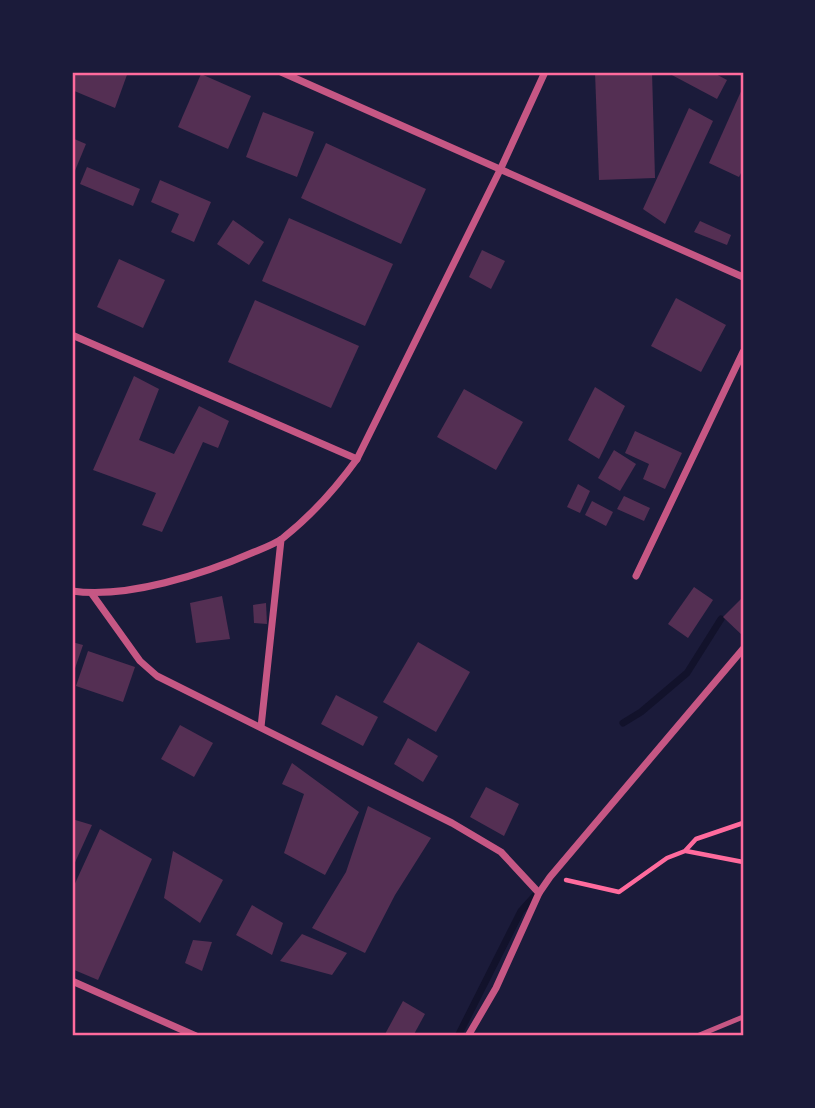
<svg xmlns="http://www.w3.org/2000/svg" width="815" height="1108" viewBox="0 0 815 1108" font-family="'PT Sans',sans-serif">
<style>
.lines{fill:none;stroke-linecap:round;stroke-linejoin:round}
.stream{stroke:#12122b;stroke-width:7}
.building{fill:#542f53}
.path{stroke:#ff6b9d;stroke-width:4.5}
.service{stroke:#c65784;stroke-width:5}
.minor{stroke:#c65784;stroke-width:7}
.neatline{fill:none;stroke:#ff6b9d;stroke-width:2.5}
</style>
<rect width="100%" height="100%" fill="#1b1b3a"/>
<g class="lines">
<g class="stream">
<path d="M623,723l18,-11 46,-39 34,-54"/>
<path d="M458,1036l63,-125 18,-20"/>
</g>
</g>
<g class="building">
<path d="M72,72h56l-13,36 -43,-18z"/>
<path d="M595,72h57l3,106 -56,2z"/>
<path d="M671,72h41l15,8 -10,19 -47,-25z"/>
<path d="M201,74l50,22 -23,53 -50,-22z"/>
<path d="M743,87v82l-4,8 -30,-14z"/>
<path d="M689,108l24,13 -48,103 -22,-15z"/>
<path d="M263,112l51,20 -17,45 -51,-20z"/>
<path d="M72,138l14,6 -14,34z"/>
<path d="M326,143l100,46 -25,55 -100,-46z"/>
<path d="M87,167l53,22 -7,17 -53,-22z"/>
<path d="M160,180l51,22 -17,40 -23,-10 8,-18 -28,-12z"/>
<path d="M289,218l104,46 -28,62 -103,-45z"/>
<path d="M233,220l31,22 -15,23 -32,-21z"/>
<path d="M700,221l31,14 -4,10 -33,-13z"/>
<path d="M482,250l23,11 -14,28 -22,-12z"/>
<path d="M119,259l46,21 -22,48 -46,-21z"/>
<path d="M676,298l50,27 -25,47 -50,-26z"/>
<path d="M255,300l104,46 -28,62 -103,-46z"/>
<path d="M134,376l25,13 -20,51 35,14 25,-48 30,15 -11,27 -15,-6 -41,90 -20,-7 14,-32 -63,-23z"/>
<path d="M595,387l30,19 -26,53 -31,-19z"/>
<path d="M464,389l59,33 -27,48 -59,-33z"/>
<path d="M635,431l47,22 -17,36 -22,-10 6,-15 -24,-11z"/>
<path d="M614,450l22,14 -16,27 -22,-13z"/>
<path d="M578,484l12,7 -10,22 -13,-6z"/>
<path d="M624,496l26,12 -6,13 -27,-12z"/>
<path d="M592,501l21,11 -7,14 -21,-11z"/>
<path d="M694,587l19,13 -25,38 -20,-14z"/>
<path d="M222,596l8,43 -34,4 -6,-40z"/>
<path d="M743,597v39l-20,-19z"/>
<path d="M266,603l1,21 -13,-1 -1,-18z"/>
<path d="M72,642l11,3 -11,32z"/>
<path d="M418,642l52,30 -34,60 -53,-30z"/>
<path d="M88,651l47,16 -12,35 -47,-16z"/>
<path d="M336,695l42,22 -15,29 -42,-22z"/>
<path d="M180,725l33,18 -19,34 -33,-18z"/>
<path d="M408,738l30,18 -15,26 -29,-18z"/>
<path d="M292,763l67,49 -34,63 -41,-22 20,-59 -22,-10z"/>
<path d="M486,787l33,17 -15,32 -34,-19z"/>
<path d="M368,806l63,32 -36,57 -30,58 -53,-25 34,-56z"/>
<path d="M72,819l20,6 -20,44z"/>
<path d="M100,829l52,30 -54,121 -26,-11v-79z"/>
<path d="M173,851l50,29 -23,43 -36,-25z"/>
<path d="M252,905l31,18 -11,32 -36,-20z"/>
<path d="M302,934l45,19 -15,22 -52,-14z"/>
<path d="M193,940l19,2 -10,29 -17,-8z"/>
<path d="M403,1001l22,13 -12,22h-29z"/>
</g>
<g class="lines">
<g class="path">
<path d="M686,851l57,11"/>
<path d="M566,880l53,12 48,-34 18,-7 11,-12 47,-16"/>
</g>
<path class="service" d="M697,1036l46,-19"/>
<g class="minor">
<path d="M281,72l462,205"/>
<path d="M72,335l285,124"/>
<path d="M636,576l107,-224"/>
<path d="M72,591c55,8 132,-17 182,-39 10,-4 21,-8 29,-14 29,-23 53,-50 74,-79l144,-291 44,-96"/>
<path d="M92,594l48,67 17,15 295,147 49,29 38,41"/>
<path d="M261,727l20,-187"/>
<path d="M72,981l124,55"/>
<path d="M468,1036l28,-48 43,-95 11,-16 193,-228"/>
</g>
</g>
<rect width="815" height="1108" fill="none" stroke="#1b1b3a" stroke-width="147"/>
<rect x="74" y="74" width="668" height="960" class="neatline"/>
</svg>
